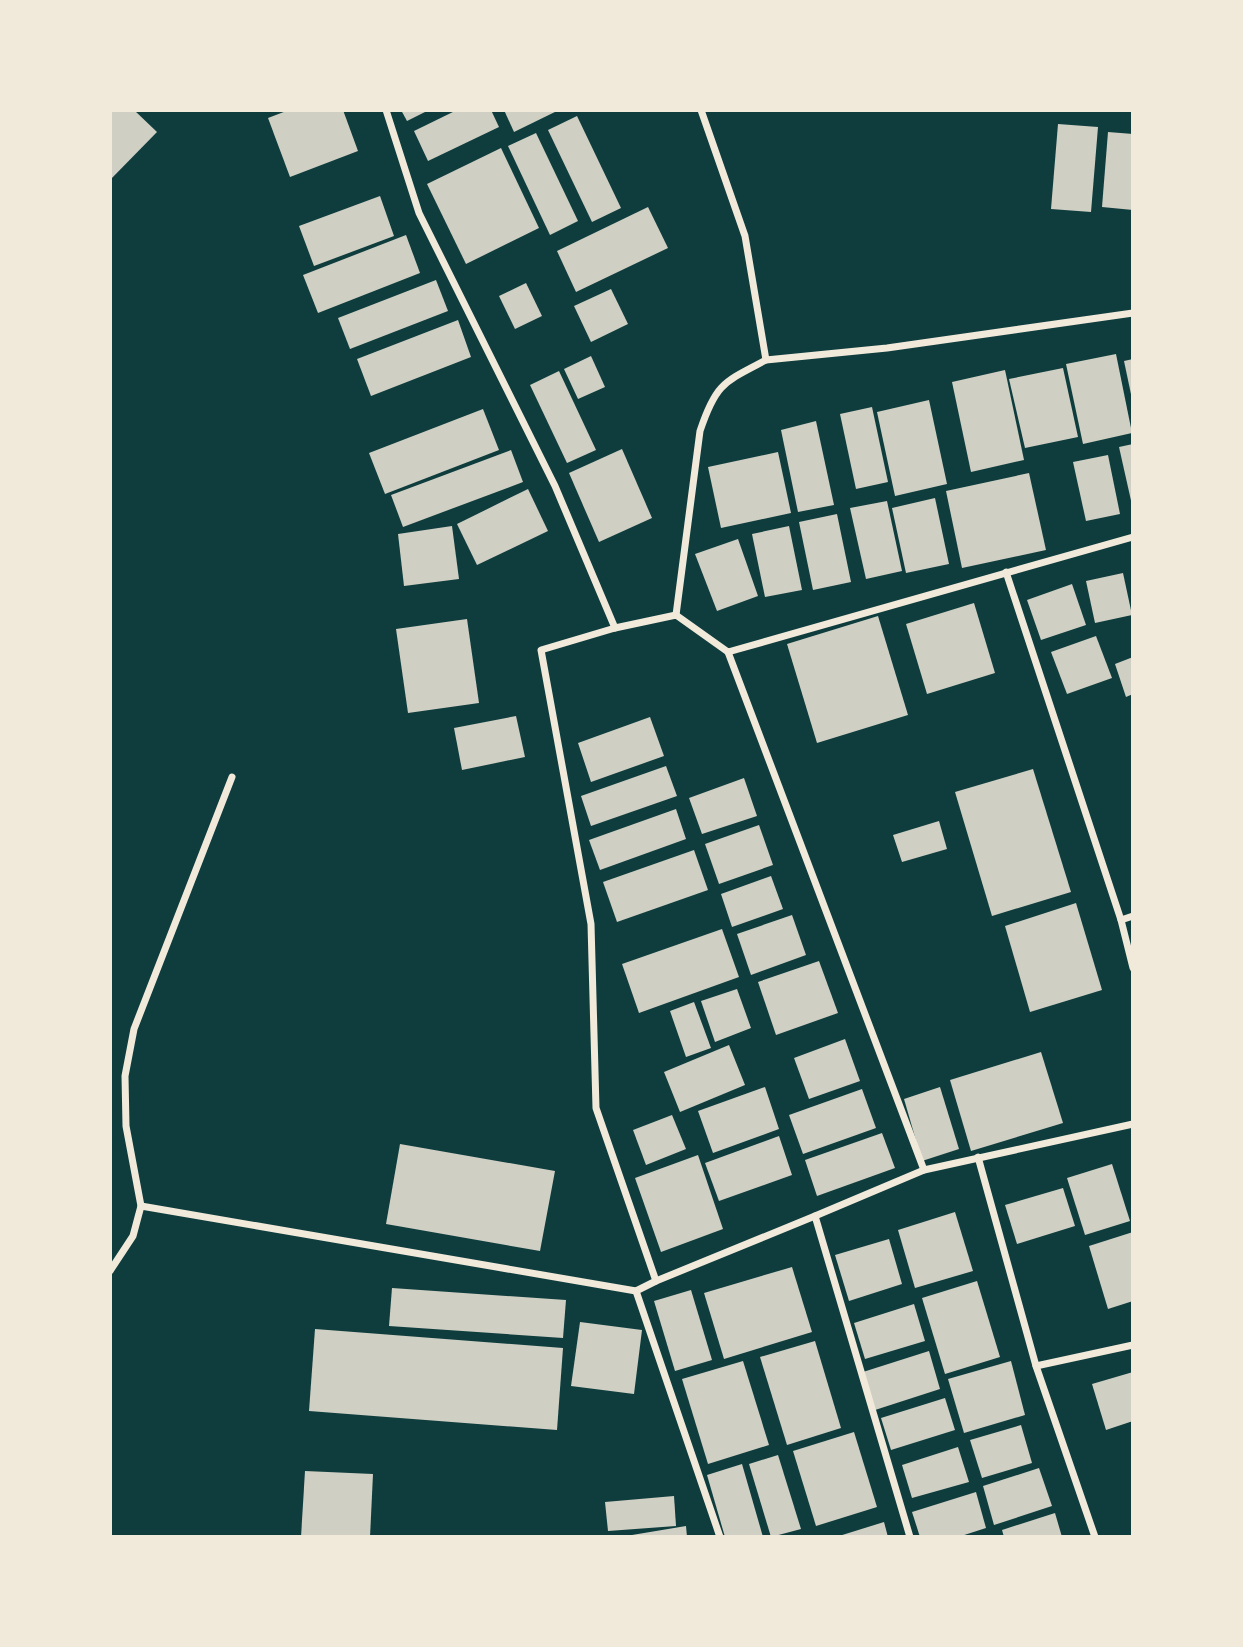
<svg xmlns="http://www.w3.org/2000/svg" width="1243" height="1647" viewBox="0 0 1243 1647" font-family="'Nunito Sans',sans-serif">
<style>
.building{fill:#cfcfc3}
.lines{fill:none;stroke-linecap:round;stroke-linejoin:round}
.minor{stroke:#f1e9da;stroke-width:7}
</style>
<rect width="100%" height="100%" fill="#0f3d3e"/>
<g class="building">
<path d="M110,110h24l23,22 -47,48z"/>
<path d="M289,110h54l15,41 -68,26 -22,-59z"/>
<path d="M401,110h28l-22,11z"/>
<path d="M457,110h34l8,17 -71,34 -14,-30z"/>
<path d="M504,110h55l-45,22z"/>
<path d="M577,116l44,92 -29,14 -44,-92z"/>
<path d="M1058,124l40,3 -7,85 -40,-3z"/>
<path d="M1108,132l25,2v76l-31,-3z"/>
<path d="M536,133l42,88 -28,14 -42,-89z"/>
<path d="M501,148l38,80 -73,36 -39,-80z"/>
<path d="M380,196l14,40 -80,30 -15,-40z"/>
<path d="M648,207l20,41 -92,44 -19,-41z"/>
<path d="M406,235l14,38 -102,40 -15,-38z"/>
<path d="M436,280l12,31 -98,38 -12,-31z"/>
<path d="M526,283l16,33 -27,13 -16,-33z"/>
<path d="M611,289l17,35 -37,18 -17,-36z"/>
<path d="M458,320l13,37 -100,39 -14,-37z"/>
<path d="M1116,354l16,79 -49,11 -17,-80z"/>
<path d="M591,356l14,31 -27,12 -14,-30z"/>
<path d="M1133,359v40h-1l-8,-38z"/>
<path d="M1063,368l15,69 -53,11 -16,-69z"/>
<path d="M1005,370l19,90 -53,12 -19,-90z"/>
<path d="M559,371l37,79 -29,13 -37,-78z"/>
<path d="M929,400l18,84 -52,12 -18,-84z"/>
<path d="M872,407l16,75 -32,7 -16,-75z"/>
<path d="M483,409l16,41 -114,44 -16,-41z"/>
<path d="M816,421l18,84 -36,7 -17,-82z"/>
<path d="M1133,444v61h-1l-13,-58z"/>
<path d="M622,449l30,69 -53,24 -30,-69z"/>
<path d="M511,450l12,32 -120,45 -12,-32z"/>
<path d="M778,452l13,61 -70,15 -13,-61z"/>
<path d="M1108,455l12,59 -34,7 -13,-59z"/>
<path d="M1029,473l17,77 -84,18 -16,-77z"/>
<path d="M528,489l20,42 -71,34 -20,-41z"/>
<path d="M935,498l14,66 -43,9 -14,-65z"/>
<path d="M887,501l15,70 -36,8 -16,-71z"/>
<path d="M837,514l14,68 -38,8 -14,-68z"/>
<path d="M452,526l7,53 -55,7 -6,-52z"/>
<path d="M789,526l13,64 -37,7 -13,-63z"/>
<path d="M738,539l20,57 -41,15 -22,-57z"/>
<path d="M1123,573l9,42 -37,8 -9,-42z"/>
<path d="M1072,584l14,41 -45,15 -14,-40z"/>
<path d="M974,603l21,70 -68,21 -21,-70z"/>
<path d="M878,616l30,99 -91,28 -30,-99z"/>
<path d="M467,619l12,84 -71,10 -12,-84z"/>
<path d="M1096,636l16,42 -45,16 -16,-42z"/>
<path d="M1133,657v37l-7,3 -11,-33z"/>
<path d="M516,716l9,41 -63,13 -8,-42z"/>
<path d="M650,717l14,39 -73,26 -13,-39z"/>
<path d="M666,766l11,30 -86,30 -10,-30z"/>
<path d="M1033,769l38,123 -79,24 -37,-124z"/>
<path d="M744,778l13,38 -55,18 -13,-36z"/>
<path d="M676,809l10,30 -86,31 -11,-30z"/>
<path d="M939,821l8,28 -45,13 -9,-27z"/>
<path d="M759,825l14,40 -54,19 -14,-40z"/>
<path d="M694,850l14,40 -91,32 -14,-40z"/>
<path d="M771,876l12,33 -51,18 -11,-33z"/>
<path d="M1076,903l26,87 -72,22 -25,-86z"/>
<path d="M792,915l14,40 -55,20 -14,-41z"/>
<path d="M722,929l17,48 -100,36 -17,-49z"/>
<path d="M819,961l19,52 -62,22 -18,-53z"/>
<path d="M737,989l14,39 -36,14 -14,-41z"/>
<path d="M694,1002l17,46 -25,9 -16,-46z"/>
<path d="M845,1039l15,42 -51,18 -15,-41z"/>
<path d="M729,1045l16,40 -65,27 -16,-40z"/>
<path d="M1041,1052l22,71 -92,28 -21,-71z"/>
<path d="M765,1087l14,42 -66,24 -15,-42z"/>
<path d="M940,1087l19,62 -37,12 -18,-62z"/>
<path d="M862,1089l14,39 -73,26 -14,-39z"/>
<path d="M672,1115l14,34 -40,16 -13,-35z"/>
<path d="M882,1133l13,35 -78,28 -12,-36z"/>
<path d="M779,1136l13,39 -73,26 -14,-38z"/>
<path d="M400,1144l155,27 -15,80 -154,-27z"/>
<path d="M698,1155l25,74 -62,23 -26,-74z"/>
<path d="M1112,1164l18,57 -45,14 -18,-57z"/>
<path d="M1063,1188l12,38 -58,18 -12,-39z"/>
<path d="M955,1212l18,59 -58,17 -17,-58z"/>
<path d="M1133,1232v69l-25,8 -19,-63z"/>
<path d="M889,1239l13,45 -53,17 -14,-46z"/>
<path d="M792,1267l20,65 -88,27 -20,-66z"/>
<path d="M977,1281l23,76 -55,17 -23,-76z"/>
<path d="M392,1288l174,12 -3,38 -174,-12z"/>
<path d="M691,1290l21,70 -37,11 -21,-70z"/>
<path d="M914,1304l11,37 -60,18 -11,-36z"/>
<path d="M580,1322l62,8 -8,64 -63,-8z"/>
<path d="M315,1329l248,19 -6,82 -248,-19z"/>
<path d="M815,1341l26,87 -54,17 -27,-88z"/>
<path d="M929,1351l11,38 -65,21 -12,-38z"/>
<path d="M743,1361l26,84 -61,19 -26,-85z"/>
<path d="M1011,1361l14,54 -61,18 -16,-54z"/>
<path d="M1133,1372v49l-27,9 -14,-46z"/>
<path d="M945,1398l10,32 -64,20 -10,-32z"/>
<path d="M1021,1425l11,38 -50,15 -12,-38z"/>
<path d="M854,1432l23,75 -61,19 -23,-75z"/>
<path d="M958,1447l11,35 -57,16 -10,-33z"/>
<path d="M778,1455l23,74 -30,8 -22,-73z"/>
<path d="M742,1464l21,73h-38l-18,-62z"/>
<path d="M1039,1468l13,38 -58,19 -11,-39z"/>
<path d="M305,1471l68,3 -3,63h-69z"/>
<path d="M976,1492l10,36 -28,9h-38l-8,-25z"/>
<path d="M674,1496l2,30 -68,5 -3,-29z"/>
<path d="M1055,1513l7,24h-58l-2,-7z"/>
<path d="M884,1522l4,15h-49v-1z"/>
<path d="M686,1526l1,11h-55v-2z"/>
</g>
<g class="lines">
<g class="minor">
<path d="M386,110l33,103 136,273 60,142"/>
<path d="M701,110l44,126 21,124 121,-12 246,-35"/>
<path d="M1006,572l115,348 12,48"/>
<path d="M676,615l24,-184c16,-48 24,-49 66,-71"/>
<path d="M728,652l196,518"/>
<path d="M1121,920l12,-4"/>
<path d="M978,1157l58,209 59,171"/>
<path d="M141,1206l495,85"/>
<path d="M815,1216l109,-46 209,-46"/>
<path d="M110,1271l23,-35 8,-30 -15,-80 -1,-50 9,-47 98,-252"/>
<path d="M656,1281l159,-65 95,321"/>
<path d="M1036,1366l97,-21"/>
<path d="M720,1537l-84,-246 20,-10 -60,-173 -5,-184 -50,-274 74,-22 61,-13 52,37 405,-115"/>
</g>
</g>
<rect width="1243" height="1647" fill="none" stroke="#f1e9da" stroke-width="224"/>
</svg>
